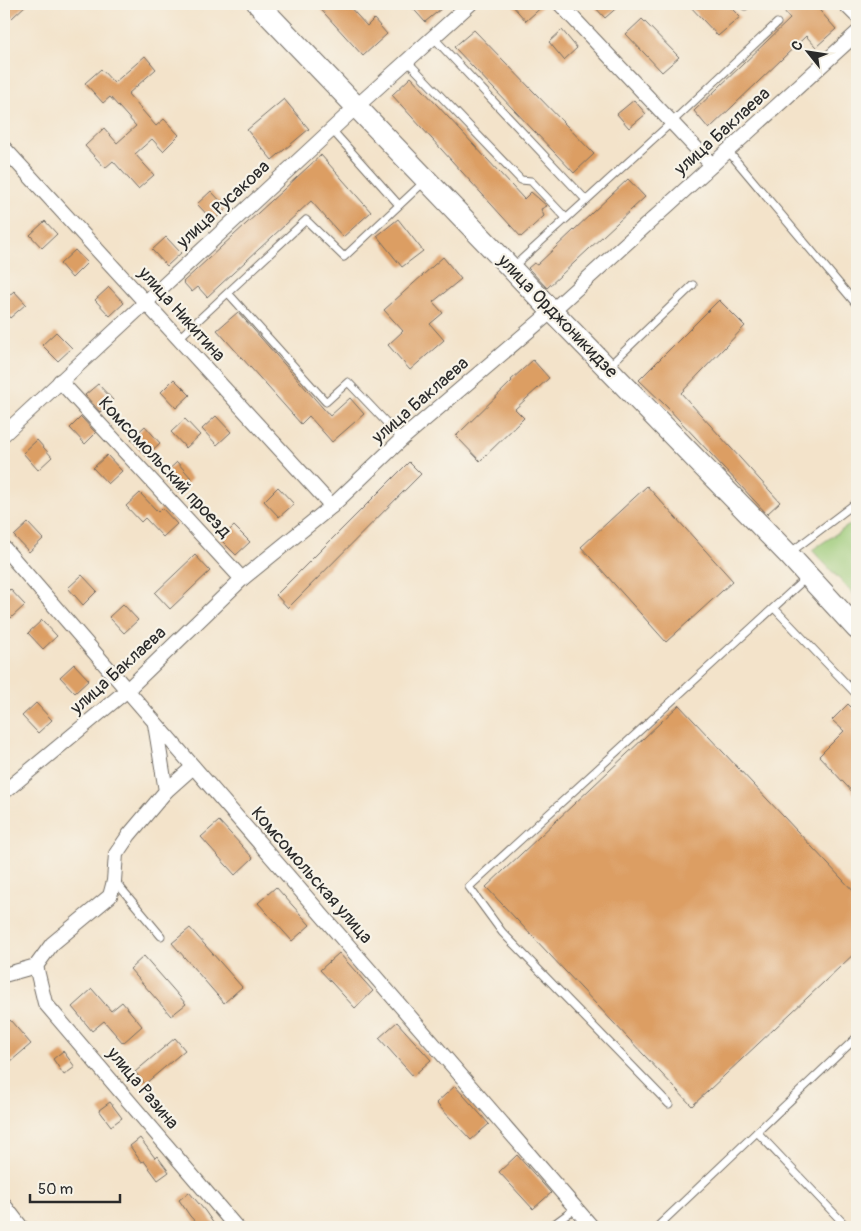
<svg xmlns="http://www.w3.org/2000/svg" width="861" height="1231" viewBox="0 0 861 1231" font-family="Pangolin,sans-serif">
<style>
.green{fill:#9cca78;stroke:#647a52}
.building{fill:#dc9e64}
.lines{fill:none;stroke-linecap:round;stroke-linejoin:round}
.lane-casing{stroke:#716b63;stroke-width:9}
.street-casing{stroke:#716b63;stroke-width:16}
.primary-casing{stroke:#716b63;stroke-width:23}
.lane{stroke:#fff;stroke-width:7}
.street{stroke:#fff;stroke-width:14}
.primary{stroke:#fff;stroke-width:21}
.labels{text-anchor:middle;stroke-width:4.5;stroke-linejoin:round;paint-order:stroke}
.street-label{font-size:18px;fill:#2b2b2b;stroke:#f7f3e8}
</style>
<rect width="100%" height="100%" fill="#f7f3e8"/>
<filter id="ink" filterUnits="userSpaceOnUse"><feTurbulence type="fractalNoise" baseFrequency=".02" numOctaves="2"/><feDisplacementMap in="SourceGraphic" scale="10" xChannelSelector="R" yChannelSelector="G"/><feConvolveMatrix kernelMatrix="1 2 1 2 8 2 1 2 1" color-interpolation-filters="sRGB"/></filter>
<filter id="wash" filterUnits="userSpaceOnUse"><feTurbulence type="fractalNoise" baseFrequency=".0096" numOctaves="4" result="noise"/><feDisplacementMap in="SourceGraphic" scale="20" xChannelSelector="R" yChannelSelector="G"/><feGaussianBlur stdDeviation="1.12" result="paint"/><feColorMatrix in="noise" values="0 0 0 0 0 0 0 0 0 0 0 0 0 0 0 0 0 1.4 0 .05"/><feComposite in="paint" operator="in"/></filter>
<g filter="url(#wash)">
<rect width="100%" height="100%" fill="#f3e3ca"/>
<path class="green" d="M857,520v78l-45,-48z"/>
<g id="blocks">
<g class="building">
<path d="M4,4h23l-15,14 -8,-8z"/>
<path d="M316,4h31l20,22 7,-7 13,15 -24,22z"/>
<path d="M409,4h38l-22,18z"/>
<path d="M511,4h34l-19,17z"/>
<path d="M592,4h29l-16,14z"/>
<path d="M688,4h39l13,13 -22,19z"/>
<path d="M777,4h37l22,25 -20,18 -10,-11 -97,93 -15,-18 96,-92z"/>
<path d="M642,19l37,38 -17,15 -36,-38z"/>
<path d="M474,30l120,124 -20,19 -120,-126z"/>
<path d="M562,30l15,18 -13,12 -15,-18z"/>
<path d="M145,56l11,13 -28,25 28,32 8,-7 15,16 -16,16 -11,-12 -17,15 19,21 -16,14 -25,-28 -8,7 -20,-22 19,-18 13,15 19,-17 -26,-29 -7,6 -18,-20 16,-14 13,14z"/>
<path d="M411,77l113,122 7,-7 16,14 -6,3 3,7 -23,21 -129,-142z"/>
<path d="M284,99l25,30 -37,31 -25,-30z"/>
<path d="M634,100l12,14 -17,14 -12,-14z"/>
<path d="M321,155l50,57 -28,25 -32,-36 -104,96 -9,-10 -6,5 -9,-10z"/>
<path d="M628,179l17,18 -98,91 -19,-20 6,-5 3,2z"/>
<path d="M211,191l16,17 -14,13 -16,-17z"/>
<path d="M398,219l25,32 -21,16 -25,-31z"/>
<path d="M45,221l12,13 -15,14 -12,-13z"/>
<path d="M166,237l15,16 -14,13 -15,-16z"/>
<path d="M75,250l12,13 -15,15 -12,-14z"/>
<path d="M443,257l18,22 -28,23 10,11 -13,11 14,16 -34,30 -22,-25 15,-14 -19,-21z"/>
<path d="M109,287l15,16 -14,13 -15,-16z"/>
<path d="M14,291l12,13 -16,14 -6,-7v-11z"/>
<path d="M719,300l26,26 -64,67 99,109 -13,12 -101,-108 -27,-26z"/>
<path d="M238,312l92,104 20,-18 14,16 -32,28 -23,-26 -8,8 -84,-94z"/>
<path d="M56,332l16,16 -14,13 -16,-16z"/>
<path d="M533,360l16,18 -34,31 9,9 -44,43 -24,-25 56,-55 -1,-1z"/>
<path d="M174,379l16,16 -14,13 -15,-16z"/>
<path d="M98,384l15,16 -13,12 -15,-17z"/>
<path d="M216,416l15,16 -14,13 -15,-16z"/>
<path d="M81,417l15,16 -11,11 -15,-16z"/>
<path d="M185,419l15,16 -14,13 -15,-16z"/>
<path d="M145,426l15,17 -14,13 -15,-17z"/>
<path d="M37,440l15,17 -14,13 -15,-17z"/>
<path d="M107,455l15,16 -14,13 -15,-16z"/>
<path d="M177,462l15,17 -14,13 -15,-17z"/>
<path d="M409,462l12,12 -133,134 -12,-13z"/>
<path d="M647,486l86,95 -67,61 -85,-95z"/>
<path d="M278,487l16,17 -15,13 -15,-16z"/>
<path d="M140,493l18,19 4,-4 15,16 -14,13 -18,-19 -4,4 -15,-16z"/>
<path d="M28,523l15,16 -14,13 -15,-16z"/>
<path d="M234,526l16,16 -14,13 -16,-16z"/>
<path d="M195,555l15,16 -40,38 -15,-16z"/>
<path d="M82,575l15,16 -14,14 -15,-17z"/>
<path d="M10,589l15,16 -14,13 -7,-8v-15z"/>
<path d="M123,604l15,16 -14,13 -15,-16z"/>
<path d="M42,620l15,16 -14,13 -15,-16z"/>
<path d="M74,664l15,16 -14,13 -15,-16z"/>
<path d="M36,703l16,17 -14,13 -16,-17z"/>
<path d="M848,704l9,9v84l-38,-41 25,-25 -12,-11z"/>
<path d="M679,705l178,190v56l-165,155 -206,-219z"/>
<path d="M219,821l34,37 -18,17 -34,-38z"/>
<path d="M276,887l34,38 -18,16 -34,-38z"/>
<path d="M190,928l52,59 -18,16 -52,-60z"/>
<path d="M339,953l34,38 -18,17 -35,-38z"/>
<path d="M144,956l42,48 -15,12 -41,-47z"/>
<path d="M92,989l19,22 11,-9 20,24 -19,17 -19,-22 -12,10 -20,-24z"/>
<path d="M10,1020l21,24 -27,23v-42z"/>
<path d="M397,1022l34,38 -18,16 -34,-38z"/>
<path d="M175,1038l10,12 -40,34 -10,-12z"/>
<path d="M63,1051l12,16 -11,8 -11,-16z"/>
<path d="M455,1086l34,38 -18,16 -35,-37z"/>
<path d="M110,1102l12,16 -11,8 -12,-16z"/>
<path d="M140,1138l15,20 2,-2 12,16 -11,8 -14,-19 -3,1 -11,-16z"/>
<path d="M517,1155l34,38 -18,16 -34,-37z"/>
<path d="M189,1192l16,19 11,16h-16l-10,-11 -11,-16z"/>
</g>
</g>
</g>
<g filter="url(#ink)">
<use href="#blocks" fill-opacity="0" stroke="#716b63" stroke-width="1"/>
<g class="lines">
<g class="lane-casing">
<g id="lane">
<path d="M743,4l2,2"/>
<path d="M433,37l153,163"/>
<path d="M407,61l114,119 10,1 35,37"/>
<path d="M332,130l67,75"/>
<path d="M728,151l129,154"/>
<path d="M512,268l160,-146 105,-99"/>
<path d="M228,293l98,109 22,-20 54,57"/>
<path d="M179,338l127,-118 38,37 81,-76"/>
<path d="M608,367l85,-82"/>
<path d="M791,552l66,-50"/>
<path d="M774,608l83,87"/>
<path d="M115,881l46,55"/>
<path d="M669,1104l-167,-172 -33,-45 337,-309"/>
<path d="M757,1132l90,95"/>
<path d="M550,1227l26,-19"/>
<path d="M657,1227l200,-190"/>
</g>
</g>
<g class="street-casing">
<g id="street">
<path d="M560,4l152,161"/>
<path d="M845,4l12,12"/>
<path d="M4,148l328,358"/>
<path d="M60,381l182,198"/>
<path d="M4,434l352,-327 114,-103"/>
<path d="M4,548l588,679"/>
<path d="M166,791l27,-24"/>
<path d="M4,792l122,-101 116,-112 90,-73 70,-67 150,-128 305,-278"/>
<path d="M36,966l9,37 191,224"/>
<path d="M4,975l32,-9 16,-22 58,-48 4,-15 2,-27 13,-19 37,-44 -11,-67"/>
<path d="M4,1205l17,22"/>
</g>
</g>
<g class="primary-casing">
<path id="primary" d="M258,4l294,307 236,243 69,75"/>
</g>
<use href="#lane" class="lane"/>
<use href="#street" class="street"/>
<use href="#primary" class="primary"/>
</g>
</g>
<g class="labels">
<g class="street-label">
<text transform="translate(722 131) rotate(-42)" y="6">улица Баклаева</text>
<text transform="translate(223 204) rotate(-43)" y="6">улица Русакова</text>
<text transform="translate(182 314) rotate(48)" y="6">улица Никитина</text>
<text transform="translate(558 316) rotate(46)" y="6">улица Орджоникидзе</text>
<text transform="translate(420 400) rotate(-41)" y="6">улица Баклаева</text>
<text transform="translate(165 467) rotate(47)" y="6">Комсомольский проезд</text>
<text transform="translate(118 670) rotate(-42)" y="6">улица Баклаева</text>
<text transform="translate(312 875) rotate(49)" y="6">Комсомольская улица</text>
<text transform="translate(143 1088) rotate(50)" y="6">улица Разина</text>
</g>
</g>
<rect width="861" height="1231" fill="none" stroke="#f7f3e8" stroke-width="20"/>
<g transform="translate(808 52) rotate(300)" stroke="#f7f3e8" stroke-width="4" paint-order="stroke">
<path d="M0-4L9 19L0 12L-9 19Z" fill="#2b2b2b"/>
<text y="-8" font-size="14" font-weight="bold" text-anchor="middle" fill="#2b2b2b">С</text>
</g>
<path d="M30 1194v8h90v-8" fill="none" stroke="#2b2b2b" stroke-width="2.5"/>
<text x="38" y="1194" font-size="15" fill="#2b2b2b" stroke="#f7f3e8" stroke-width="4" paint-order="stroke">50 m</text>
</svg>
